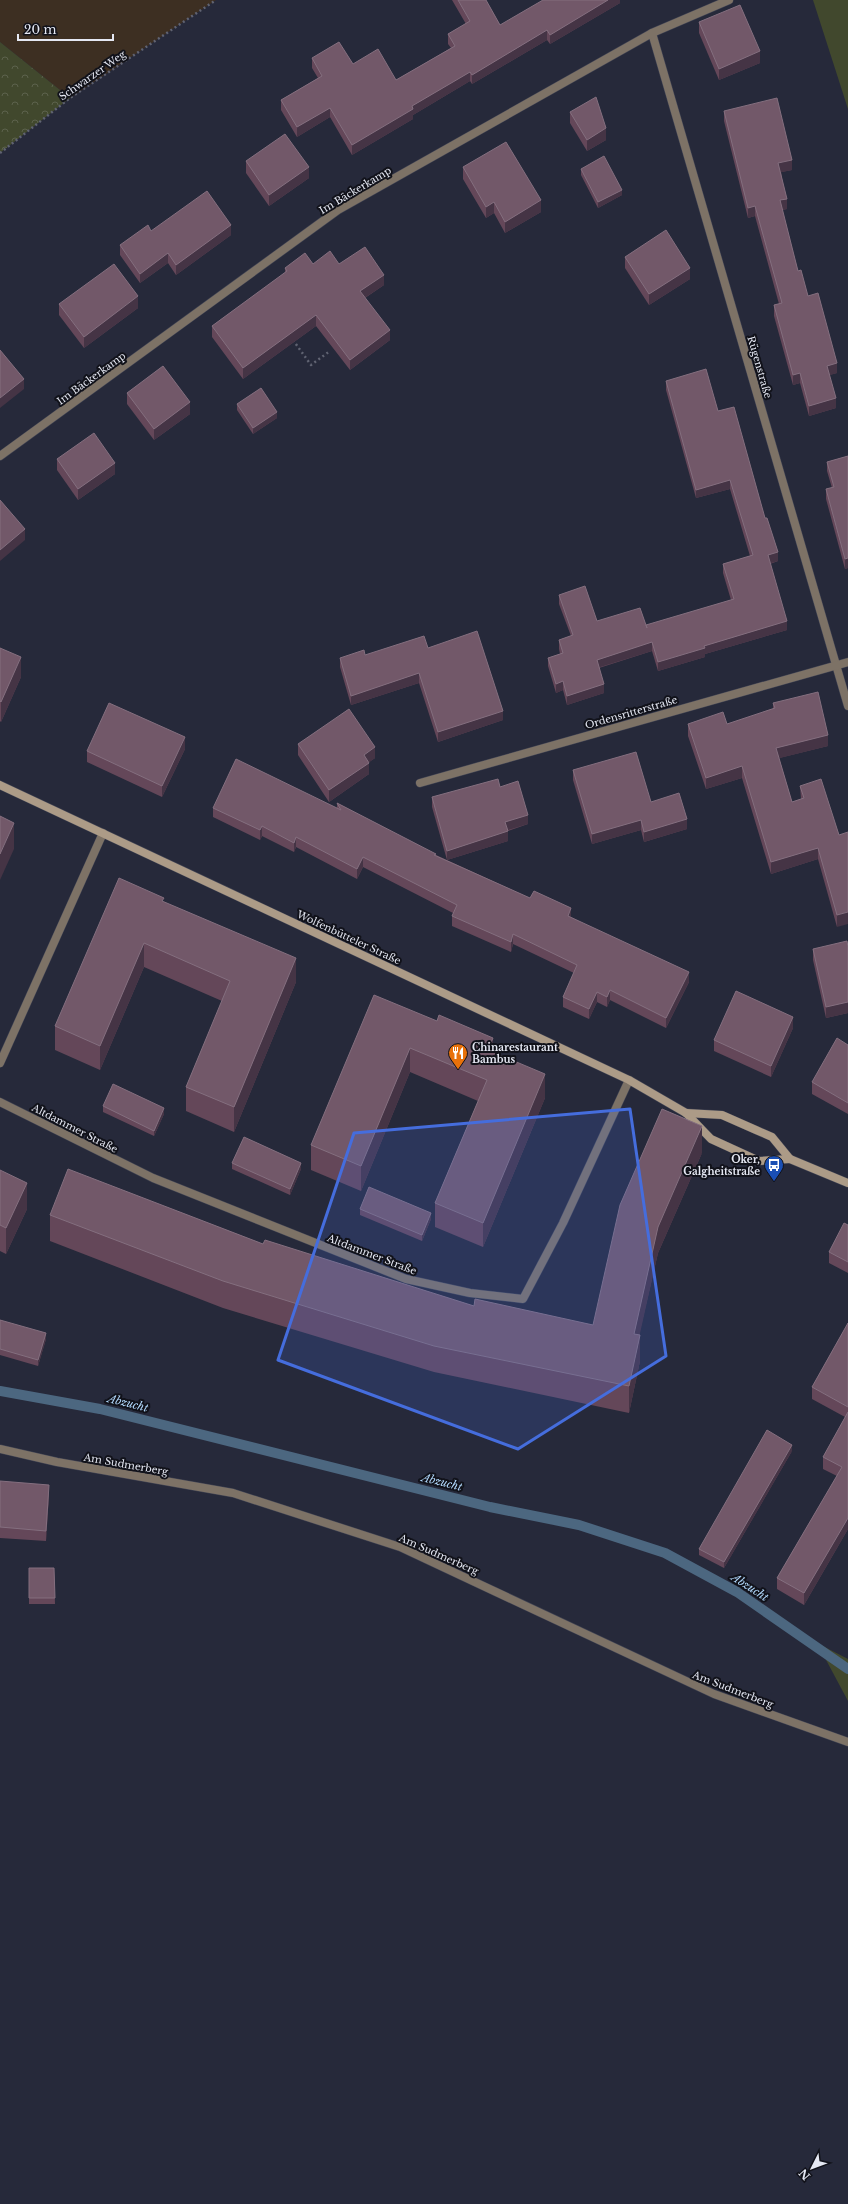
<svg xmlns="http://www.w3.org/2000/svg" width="848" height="2204" viewBox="0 0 848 2204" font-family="'Libre Baskerville',serif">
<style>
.industrial{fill:#3d2f22}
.grass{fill:#41482d}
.forest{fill:url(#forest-crowns)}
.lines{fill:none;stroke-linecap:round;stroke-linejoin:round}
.stream{stroke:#4c6780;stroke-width:10}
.minor-casing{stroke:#414454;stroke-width:9}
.secondary-casing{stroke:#414454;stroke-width:9}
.path{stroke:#606372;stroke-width:2.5;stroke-dasharray:2 3;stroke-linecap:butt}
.minor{stroke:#7d7266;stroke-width:8}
.secondary{stroke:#ac9b87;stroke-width:8}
.wall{fill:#644759}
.shaded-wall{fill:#453445}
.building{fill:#725869;stroke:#846f7f}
.marked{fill:#456ddd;fill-opacity:0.2;stroke:#456ddd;stroke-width:3;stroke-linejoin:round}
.labels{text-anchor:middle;stroke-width:4;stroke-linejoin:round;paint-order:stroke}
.street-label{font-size:10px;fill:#e5e8f3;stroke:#11121a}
.poi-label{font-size:10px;font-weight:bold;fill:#e5e8f3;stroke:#11121a;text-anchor:start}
.water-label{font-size:11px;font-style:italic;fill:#b2d9fd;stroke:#11121a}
</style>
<defs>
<pattern id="forest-crowns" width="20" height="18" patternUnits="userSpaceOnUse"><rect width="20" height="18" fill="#41482d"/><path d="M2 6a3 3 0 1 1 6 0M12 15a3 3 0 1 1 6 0" fill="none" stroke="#5c624c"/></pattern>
</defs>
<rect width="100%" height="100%" fill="#26293a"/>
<path class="industrial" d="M0,0h216l-146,98 -70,-56z"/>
<g class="grass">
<path d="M813,0h35v109z"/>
<path d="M817,1643l31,16v42z"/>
</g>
<path class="forest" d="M0,42l70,56 -70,55z"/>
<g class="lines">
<path class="stream" d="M0,1391l100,18 390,98 89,18 86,28 72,39 111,77"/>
<g class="minor-casing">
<g id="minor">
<path d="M652,33l196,673"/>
<path d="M0,456l338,-246 314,-177 77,-33"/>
<path d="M420,783l428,-121"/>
<path d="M0,1063l103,-230"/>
<path d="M0,1102l153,76 253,101 64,14 53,6 40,-76 66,-143"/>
<path d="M0,1449l57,13 176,31 167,54 314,147 134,48"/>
</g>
</g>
<g class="secondary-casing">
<g id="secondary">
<path d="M0,785l629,295 57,33 25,26 48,22 31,-2"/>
<path d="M686,1113l36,2 34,15 16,7 18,22 58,24"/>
</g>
</g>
<g class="path">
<path d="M0,153l70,-55 146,-98"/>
<path d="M293,340l18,25 19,-14"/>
</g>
<use href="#minor" class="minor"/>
<use href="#secondary" class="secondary"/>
</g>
<g class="wall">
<path d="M452,0h34l14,25 120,-25v3l-70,41 -3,-4 -75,44 -2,-3 -57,34v4l-61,36 -22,-38 -33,20 -16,-27v-10l37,-22 -6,-10v-10l41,6 43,16 55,-32 -3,-4v-10l18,-10z"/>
<path d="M699,22l61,41 -41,17 -20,-47z"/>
<path d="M724,111l68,59 -11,2 6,37 -5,1 16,61 10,25 29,77 -8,2 7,33 -27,8 -9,-33 -7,2 -19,-69v-11l5,-1 -24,-88 -7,2 -24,-97z"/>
<path d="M570,112l36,28 -19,11 -17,-28z"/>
<path d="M246,161l63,17 -40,28 -23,-33z"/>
<path d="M463,167l78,45 -36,21 -11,-20 -8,5 -23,-39z"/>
<path d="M581,169l41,26 -24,13 -17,-33z"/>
<path d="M231,235l-55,40 -8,-12 -28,20 -20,-28v-10z"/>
<path d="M625,257l65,22 -41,26 -24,-37z"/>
<path d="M313,264h26l45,21 -19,13 25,42 -40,30 -34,-44 -73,53 -31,-42v-11l73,-53v-5z"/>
<path d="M59,304l79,4 -54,40 -25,-33z"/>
<path d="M666,381l52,30 47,107 13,43 -8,3 17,66 -82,24v3l-47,14 -6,-20 -53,17 5,25 -37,12 -4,-15 -7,3 -8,-27v-8l12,-4 -1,-5v-9l12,-4 -12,-32v-9l38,26 49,5 85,-26 -8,-27v-9l27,-8 -20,-67 -34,9 -30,-108z"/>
<path d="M127,393l63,21 -36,26 -27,-36z"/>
<path d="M237,404l40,14 -24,16 -16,-24z"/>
<path d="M848,456v112l-3,1 -19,-70v-10l6,-1 -5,-17v-9z"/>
<path d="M57,459l58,15 -37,26 -21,-30z"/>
<path d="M0,648l21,29 -20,45 -1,-1z"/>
<path d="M428,648l75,72 -65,22 -19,-59 -68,22 -11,-38v-9z"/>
<path d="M773,703l55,43 -49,12 13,44 9,-3 -1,-13 39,49 -2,92 -19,-68 -47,15 -29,-96 -36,11 -18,-53v-12h39l46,-15z"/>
<path d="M298,744l77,14 -6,4v12l-40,28 -31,-47z"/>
<path d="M185,749l-23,48 -75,-35v-11z"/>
<path d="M573,770l78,32 36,27 -43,13 -3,-12 -49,14 -19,-64z"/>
<path d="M500,787l28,37 -20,7v10l-61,19 -15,-53v-10z"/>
<path d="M337,803l99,52 135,62 118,65 -23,46 -56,-28 -3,7 -10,-5 -8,17 -26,-12v-10l11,-24 -61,-29 -2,8 -59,-26v-10l1,-3 -90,-46 -6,12 -61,-32 -2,5 -32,-16 -2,4 -47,-23v-9h124z"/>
<path d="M164,902l132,80 -62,150 -48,-21v-24l36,-86 -78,-34 -44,103 -45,-20v-24z"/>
<path d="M848,947v66l-22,5 -13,-58v-11z"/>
<path d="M437,1021l56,31 52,46 -62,149 -48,-20v-24l43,-102 -68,-29 -49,119 -50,-21v-25z"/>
<path d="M793,1028l-22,49 -57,-26v-11z"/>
<path d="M848,1045v69l-36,-20v-12z"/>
<path d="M103,1106l61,8 -10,22 -51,-24z"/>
<path d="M702,1153l-44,100 -19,82 1,26 -11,52 -195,-41 -211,-64 -173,-67v-26l213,29 211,62 119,19z"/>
<path d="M232,1163l69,6 -11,26 -58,-26z"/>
<path d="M0,1170l27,39 -21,45 -6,-3z"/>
<path d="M360,1209l71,10 -9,22 -62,-26z"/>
<path d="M848,1225v48l-19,-10v-11z"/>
<path d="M0,1320l46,19 -8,27 -38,-11z"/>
<path d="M848,1323v206l-44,76 -27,-16v-11l60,-102 -14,-7v-12l22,-40 -33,-18v-12z"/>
<path d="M792,1451l-68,117 -25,-13v-6z"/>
<path d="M0,1481l49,14 -3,46 -46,-3z"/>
<path d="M29,1568h25l1,36h-26z"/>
</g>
<g class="shaded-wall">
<path d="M608,0h12v3l-70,41v-9z"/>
<path d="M547,30v10l-75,44v-9z"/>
<path d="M760,51v12l-41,17v-11z"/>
<path d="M470,72v9l-57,34v4l-61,36v-10l60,-39z"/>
<path d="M330,108v9l-33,20v-10z"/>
<path d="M606,128v12l-19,11v-11z"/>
<path d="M792,160v10l-14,3v-10z"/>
<path d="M309,167v11l-40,28v-11z"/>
<path d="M622,190v5l-24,13v-6z"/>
<path d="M787,199v10l-7,1v-10z"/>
<path d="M541,200v12l-36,21v-11z"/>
<path d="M494,202v11l-8,5v-11z"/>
<path d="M755,206v10l-7,2v-10z"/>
<path d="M231,225v10l-55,40v-10z"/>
<path d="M168,253v10l-28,20v-9z"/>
<path d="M690,268v11l-41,26v-11z"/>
<path d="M384,275v10l-24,16v-10z"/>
<path d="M138,296v12l-54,40v-11z"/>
<path d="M316,315v11l-73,53v-11z"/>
<path d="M390,330v10l-40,30v-10z"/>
<path d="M837,363v10l-10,3v-10z"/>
<path d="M800,373v10l-7,2v-10z"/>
<path d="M24,379v10l-24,19v-10z"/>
<path d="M836,398v10l-27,8v-10z"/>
<path d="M190,402v12l-36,26v-11z"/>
<path d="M277,412v6l-24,16v-6z"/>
<path d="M115,463v11l-37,26v-11z"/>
<path d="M730,480v9l-34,9v-8z"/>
<path d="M25,529v11l-25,21v-11z"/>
<path d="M778,552v9l-10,3v-9z"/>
<path d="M848,558v10l-3,1v-10z"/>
<path d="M787,621v9l-82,24v3l-47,14v-9l46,-16z"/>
<path d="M652,642v9l-55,17v-8z"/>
<path d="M21,657v20l-20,45v-20z"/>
<path d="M419,673v10l-68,22v-9z"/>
<path d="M563,681v9l-7,3v-9z"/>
<path d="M604,684v9l-37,12v-9z"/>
<path d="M503,711v9l-65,22v-10z"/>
<path d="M828,735v11l-52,13v-11z"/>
<path d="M185,737v12l-23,48v-11z"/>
<path d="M375,747v11l-11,8v-11z"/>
<path d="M369,763v11l-40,28v-12z"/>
<path d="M742,766v12l-36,11v-11z"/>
<path d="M528,815v9l-23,7v-9z"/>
<path d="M687,819v10l-43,13v-10z"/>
<path d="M641,820v10l-49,14v-10z"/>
<path d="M14,823v26l-14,31v-26z"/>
<path d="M262,826v10l-2,4v-10z"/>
<path d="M508,831v10l-61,19v-9z"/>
<path d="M296,837v10l-2,5v-9z"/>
<path d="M818,848v11l-47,15v-12z"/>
<path d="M363,857v10l-6,12v-10z"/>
<path d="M571,908v10l-3,-2z"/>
<path d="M848,912v12l-11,3v-12z"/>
<path d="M513,934v10l-2,8v-10z"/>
<path d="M144,943v24l-44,103v-24z"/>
<path d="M296,958v24l-62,150v-25z"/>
<path d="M689,972v10l-23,46v-10z"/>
<path d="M610,990v10l-3,7v-10z"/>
<path d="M597,992v10l-8,17v-10z"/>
<path d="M848,1002v11l-22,5v-11z"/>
<path d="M793,1017v11l-22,49v-11z"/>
<path d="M493,1038v24l-5,-12z"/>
<path d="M410,1048v24l-49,119v-25z"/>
<path d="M545,1074v24l-62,149v-24z"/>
<path d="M164,1108v6l-10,22v-5z"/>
<path d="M702,1126v27l-44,100 -24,107v-26l24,-107z"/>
<path d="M301,1163v6l-11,26v-6z"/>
<path d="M27,1183v26l-21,45v-26z"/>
<path d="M431,1213v6l-9,22v-6z"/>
<path d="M46,1333v6l-8,27v-6z"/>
<path d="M640,1335v26l-11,52v-27z"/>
<path d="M792,1445v6l-68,117v-6z"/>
<path d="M49,1485v10l-3,46v-10z"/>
<path d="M848,1518v11l-44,76v-12z"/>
</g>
<g class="building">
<path d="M458,0h28l14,25 43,-25h65l-58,35 -3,-5 -75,45 -2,-3 -58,34 1,3 -61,36 -22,-37 -33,19 -16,-27 41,-24 -10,-18 27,-16 14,22 25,-15 18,31 59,-34 -7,-12 22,-13z"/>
<path d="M740,5l20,46 -41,18 -20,-47z"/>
<path d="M596,97l10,31 -19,12 -17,-28z"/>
<path d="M777,98l15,62 -14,3 9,36 -7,1 18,71 3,-1 7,26 10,-3 19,70 -10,3 9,32 -27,8 -9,-33 -7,2 -19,-70 8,-2 -27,-97 -7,2 -24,-97z"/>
<path d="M285,134l24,33 -40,28 -23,-34z"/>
<path d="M506,142l35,58 -36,22 -11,-20 -8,5 -23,-40z"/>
<path d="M604,156l18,34 -24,12 -17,-33z"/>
<path d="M207,191l24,34 -55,40 -8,-12 -28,21 -20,-29 28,-20 3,6z"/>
<path d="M666,230l24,38 -41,26 -24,-37z"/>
<path d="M365,247l19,28 -24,16 30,39 -40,30 -34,-45 -73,53 -31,-42 75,-55 -2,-3 20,-15 8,11 17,-13 9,13z"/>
<path d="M114,264l24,32 -54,41 -25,-33z"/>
<path d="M0,350l24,29 -24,19z"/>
<path d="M163,366l27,36 -36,27 -27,-36z"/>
<path d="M706,369l12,42 16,-4 31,111h2l11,34 -10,3 19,66 -83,25 1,2 -47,14 -6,-20 -55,18 7,24 -37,12 -4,-15 -7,3 -8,-26 15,-5 -4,-13 14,-5 -14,-40 26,-9 12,35 43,-13 7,20 -1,-3 88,-26 -11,-35 30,-9 -23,-75 -34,10 -30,-109z"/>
<path d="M261,388l16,24 -24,16 -16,-24z"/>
<path d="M94,433l21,30 -37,26 -21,-30z"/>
<path d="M848,456v102l-3,1 -19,-70 8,-2 -7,-25z"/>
<path d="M0,500l25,29 -25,21z"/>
<path d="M477,631l26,80 -65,21 -19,-59 -68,23 -11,-38 24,-8 1,5 59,-19 4,12z"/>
<path d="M0,648l21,9 -20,45 -1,-1z"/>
<path d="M818,692l10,43 -52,13 16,54 12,-4 -4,-12 21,-7 18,56 9,-3v80l-11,3 -19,-67 -47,14 -29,-96 -36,12 -18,-54 35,-12 4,12 48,-16 -2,-5z"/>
<path d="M109,703l76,34 -23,49 -75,-35z"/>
<path d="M349,709l26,38 -11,8 5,8 -40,27 -31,-46z"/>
<path d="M636,752l15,50 28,-9 8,26 -43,13 -3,-12 -49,14 -19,-64z"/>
<path d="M236,759l105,51 -4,-7 99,51 -2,1 96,43 4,-7 37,17 -3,8 121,56 -23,46 -56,-28 -3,7 -10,-5 -8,17 -26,-12 14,-32 -64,-31 -2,8 -59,-26 5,-11 -94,-48 -6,12 -61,-32 -2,6 -32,-17 -2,4 -47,-22z"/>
<path d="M498,779l2,8 18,-6 10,34 -23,7 3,9 -61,20 -15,-54z"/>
<path d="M0,816l14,7 -14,31z"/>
<path d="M119,878l45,20 -2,3 134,57 -62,149 -48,-20 44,-106 -86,-38 -44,103 -45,-20z"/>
<path d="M847,941l1,6v55l-22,5 -13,-58z"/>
<path d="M736,991l57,26 -22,49 -57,-26z"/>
<path d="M374,995l63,26 2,-6 54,23 -5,12 57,24 -62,149 -48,-20 52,-123 -77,-32 -49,118 -50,-21z"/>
<path d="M837,1038l11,7v58l-36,-21z"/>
<path d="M113,1084l51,24 -10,23 -51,-25z"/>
<path d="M662,1109l40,17 -44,101 -24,107 6,1 -11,51 -195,-40 -211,-65 -173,-66 18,-46 195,75 2,-4 209,66 1,-7 118,26 27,-120z"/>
<path d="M244,1137l57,26 -11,26 -58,-26z"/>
<path d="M0,1170l27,13 -21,45 -6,-3z"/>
<path d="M369,1187l62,26 -9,22 -62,-26z"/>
<path d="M844,1223l4,2v37l-19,-10z"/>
<path d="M0,1320l46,13 -8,27 -38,-11z"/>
<path d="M848,1323v84l-36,-20z"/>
<path d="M848,1412v106l-44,75 -27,-15 65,-111 -19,-10z"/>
<path d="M767,1430l25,15 -68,117 -25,-13z"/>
<path d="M0,1481l49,4 -3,46 -46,-4z"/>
<path d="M29,1568h25l1,30h-26z"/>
</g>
<path class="marked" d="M630,1109l36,247 -148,93 -240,-89 76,-227z"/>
<defs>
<g id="restaurant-pin" transform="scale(1)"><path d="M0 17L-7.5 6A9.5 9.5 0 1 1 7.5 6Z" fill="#e8710a" stroke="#11121a"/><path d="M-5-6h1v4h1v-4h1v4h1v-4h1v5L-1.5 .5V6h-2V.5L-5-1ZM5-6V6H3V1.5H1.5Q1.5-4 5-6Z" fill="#fff"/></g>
<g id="bus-pin" transform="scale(1)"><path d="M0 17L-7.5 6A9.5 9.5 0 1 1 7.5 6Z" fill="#1a4fb4" stroke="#11121a"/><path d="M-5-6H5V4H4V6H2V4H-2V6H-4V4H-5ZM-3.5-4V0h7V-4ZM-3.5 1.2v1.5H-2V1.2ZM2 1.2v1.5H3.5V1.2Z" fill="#fff"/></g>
</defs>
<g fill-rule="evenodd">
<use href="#restaurant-pin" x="458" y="1053"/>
<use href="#bus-pin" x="774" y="1165"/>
</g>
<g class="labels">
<g class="street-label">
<text transform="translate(92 75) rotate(-35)" y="4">Schwarzer Weg</text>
<text transform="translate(355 190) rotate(-31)" y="4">Im Bäckerkamp</text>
<text transform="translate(760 367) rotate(74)" y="4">Rügenstraße</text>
<text transform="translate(91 378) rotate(-36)" y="4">Im Bäckerkamp</text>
<text transform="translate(631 712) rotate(-16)" y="4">Ordensritterstraße</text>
<text transform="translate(349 937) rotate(25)" y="4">Wolfenbütteler Straße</text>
<text transform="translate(75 1128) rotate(27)" y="4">Altdammer Straße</text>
<text transform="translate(372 1254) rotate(21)" y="4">Altdammer Straße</text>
<text transform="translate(126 1464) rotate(10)" y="4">Am Sudmerberg</text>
<text transform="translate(439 1554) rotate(24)" y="4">Am Sudmerberg</text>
<text transform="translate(733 1689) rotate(21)" y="4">Am Sudmerberg</text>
</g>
<g class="poi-label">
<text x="472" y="1051">Chinarestaurant<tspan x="472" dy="12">Bambus</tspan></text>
<text x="760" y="1163" text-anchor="end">Oker,<tspan x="760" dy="12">Galgheitstraße</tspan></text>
</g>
<g class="water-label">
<text transform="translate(128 1403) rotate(14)" y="4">Abzucht</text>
<text transform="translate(442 1482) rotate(14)" y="4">Abzucht</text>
<text transform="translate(750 1587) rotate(33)" y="4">Abzucht</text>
</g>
</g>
<g transform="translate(812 2168) rotate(228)" stroke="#11121a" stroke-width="3" paint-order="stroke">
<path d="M0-3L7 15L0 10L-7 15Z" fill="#e5e8f3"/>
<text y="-6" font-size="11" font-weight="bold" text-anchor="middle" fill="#e5e8f3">N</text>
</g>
<path d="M18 34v6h95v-6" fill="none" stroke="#e5e8f3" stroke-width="2"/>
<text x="24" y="34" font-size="12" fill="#e5e8f3" stroke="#11121a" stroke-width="3" paint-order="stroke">20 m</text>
</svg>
